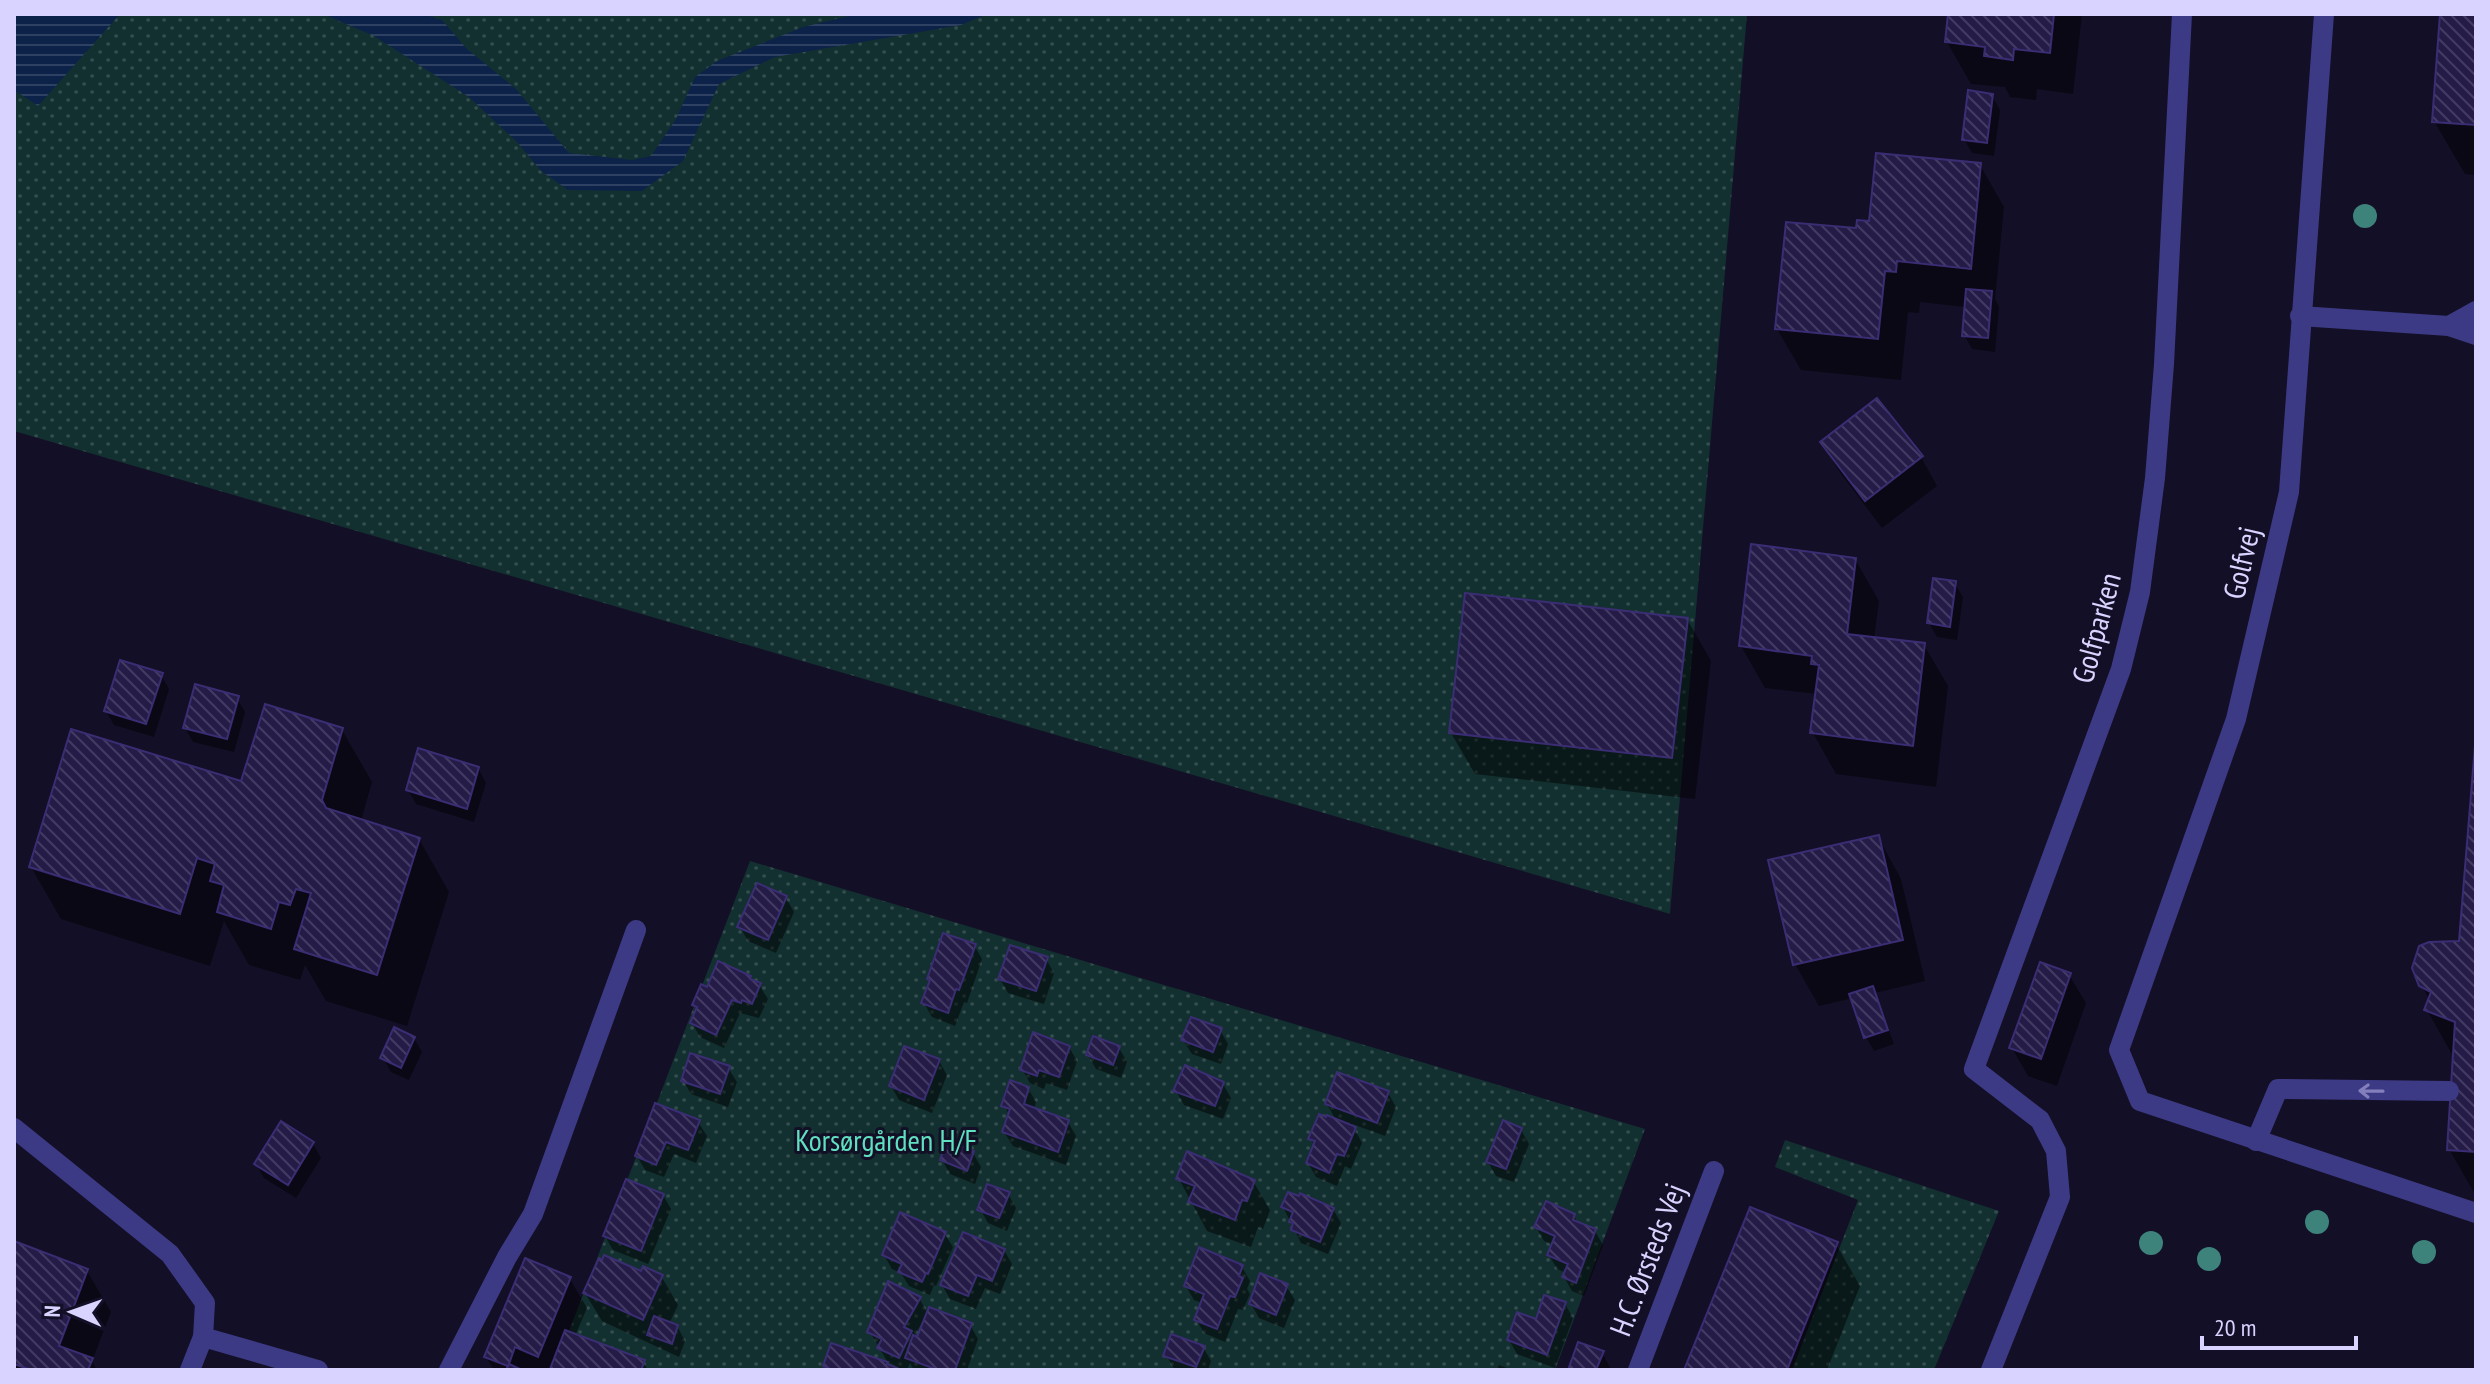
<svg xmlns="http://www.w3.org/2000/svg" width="2490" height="1384" viewBox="0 0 2490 1384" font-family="'PT Sans Narrow',sans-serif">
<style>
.grass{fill:url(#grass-dots)}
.water{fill:url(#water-rules)}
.shadow{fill:#0007;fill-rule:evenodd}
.building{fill:url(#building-back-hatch);stroke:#3b2d73;stroke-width:2}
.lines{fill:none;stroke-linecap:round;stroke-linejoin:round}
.minor{stroke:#3d3a85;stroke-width:20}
.tree{fill:#3d827b}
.oneway{stroke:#837fbc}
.labels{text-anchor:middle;stroke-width:6;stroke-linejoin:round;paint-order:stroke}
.street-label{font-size:30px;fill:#d9d4ff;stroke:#130f26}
.park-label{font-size:30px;fill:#5fe0c0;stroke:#130f26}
</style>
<defs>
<pattern id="grass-dots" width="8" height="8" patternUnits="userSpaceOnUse" patternTransform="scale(2)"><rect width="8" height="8" fill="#12302f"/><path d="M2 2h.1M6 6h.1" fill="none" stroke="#344d4e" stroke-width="1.8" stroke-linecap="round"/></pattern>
<pattern id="water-rules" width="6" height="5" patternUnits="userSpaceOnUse" patternTransform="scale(2)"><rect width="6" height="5" fill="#0c2248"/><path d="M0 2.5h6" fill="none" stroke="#2f4163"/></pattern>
<pattern id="building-back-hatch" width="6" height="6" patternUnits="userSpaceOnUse" patternTransform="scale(2)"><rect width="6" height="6" fill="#241b47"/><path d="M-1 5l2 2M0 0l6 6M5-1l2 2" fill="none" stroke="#433b63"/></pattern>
</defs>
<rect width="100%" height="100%" fill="#130f26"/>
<g class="grass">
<path d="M14,14h1733l-77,900 -1656,-483z"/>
<path d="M750,861l895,268 -90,241h-1001z"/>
<path d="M1785,1140l214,71 -65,159h-142l66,-170 -83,-33z"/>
</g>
<g class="water">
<path d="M14,14h106l-82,92 -24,-16z"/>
<path d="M323,14h100l19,6 24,28 50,41 53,64 63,7 19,-4 25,-37 19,-42 22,-16 86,-34 46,-11 138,-2 -26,11 -186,32 -56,27 -36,77 -41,30 -74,-1 -27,-19 -23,-28 -49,-46 -95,-61z"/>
</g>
<g class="shadow">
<path d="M1950,14h132l-9,80 -36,-5 -1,11 -26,-3 -5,-10 -34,-3 -24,-42z"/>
<path d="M2442,14h34v161l-11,-1 -31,-53z"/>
<path d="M1992,96l8,14 -6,46 -22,-3 -8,-14z"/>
<path d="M1980,165l24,42 -9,92 4,8 -4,45 -23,-3 -8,-14 2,-28 -46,-5 -1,11 -11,-1 -7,68 -100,-10 -24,-41 81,-98z"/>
<path d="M1822,443l99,14 16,29 -55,42 -43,-57z"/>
<path d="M1855,559l24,42 -5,38 50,6 24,41 -12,101 -100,-13 -23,-41 4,-39 -52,-6 -24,-42z"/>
<path d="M1954,583l9,14 -6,43 -20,-3 -8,-14z"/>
<path d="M1687,619l24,42 -16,138 -220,-25 -24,-41z"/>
<path d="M161,675l8,14 -15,48 -40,-12 -8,-14z"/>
<path d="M237,698l8,14 -11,40 -41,-10 -8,-14z"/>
<path d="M342,730l30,52 -11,39 58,18 30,53 -42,134 -81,-25 -21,-36 -5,15 -51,-15 -25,-44 -14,45 -149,-47 -30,-52 211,-83z"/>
<path d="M2476,758v438l-27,-47 5,-91 -27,-48 3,-10 -9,-15 40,-42z"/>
<path d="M478,768l8,15 -12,39 -58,-18 -8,-14z"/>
<path d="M1878,837l23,42 24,102 -50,12 19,51 -20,7 -8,-14 -13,-39 -34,8 -24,-42z"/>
<path d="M786,898l8,14 -18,41 -28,-12 -8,-14z"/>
<path d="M974,945l8,14 -15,44 -3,-1 -9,24 -23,-9 -8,-14 7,-21 -2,-4z"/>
<path d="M1046,959l8,14 -10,31 -36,-11 -8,-14z"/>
<path d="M2069,975l17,28 -29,83 -29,-10 -16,-28z"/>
<path d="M750,977l9,8 9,14 -9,19 -19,-5 -16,35 -24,-11 -8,-14 5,-12 -3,-6 14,-16z"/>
<path d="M1220,1030l8,14 -7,20 -29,-10 -9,-14z"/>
<path d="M414,1038l8,14 -13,28 -18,-8 -8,-14z"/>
<path d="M1069,1047l8,14 -10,29 -21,-7 -2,6 -14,-6 -8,-14z"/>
<path d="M1119,1048l8,14 -6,16 -25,-9 -8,-14z"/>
<path d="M939,1061l8,14 -15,38 -33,-13 -8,-14z"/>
<path d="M728,1068l9,14 -9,25 -37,-13 -8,-14z"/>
<path d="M1223,1084l8,14 -8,21 -39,-14 -8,-14z"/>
<path d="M1028,1088l8,14 -2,8 34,12 8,14 -10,29 -53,-19 -9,-14 6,-16 -6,-11z"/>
<path d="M1388,1093l8,14 -11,29 -33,-12 10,19 -11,26 -6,-3 -8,20 -21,-9 -8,-14 7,-17 -4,-7 26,-17 -10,-18z"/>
<path d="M698,1122l9,14 -11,27 -22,-9 -10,23 -19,-7 -8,-14z"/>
<path d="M1521,1130l8,14 -15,38 -18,-6 -8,-14z"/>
<path d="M313,1144l8,14 -25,40 -32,-20 -8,-14z"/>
<path d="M973,1153l8,14 -6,17 -25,-10 -8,-14z"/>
<path d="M1179,1179l74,2 17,29 -7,19 -5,-2 -7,20 -44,-16z"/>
<path d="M1008,1194l8,14 -9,23 -19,-8 -8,-14z"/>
<path d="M663,1195l8,14 -23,55 -35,-14 -8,-14z"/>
<path d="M1283,1207l50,2 8,14 -13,31 -27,-11z"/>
<path d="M1574,1216l5,9 16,6 8,14 -19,51 -12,-5 -8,-14 2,-4 -9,-4 -8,-14 4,-10 -9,-4 -8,-14z"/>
<path d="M944,1233l9,14 -17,39 -2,-1 -4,10 -21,-9 -8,-13 -9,-4 -8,-14z"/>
<path d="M14,1243l73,28 24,41 -19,49 5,9h-83z"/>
<path d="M1836,1244l24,42 -33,84h-141z"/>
<path d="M1004,1250l8,14 -12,30 -15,-6 -9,21 -26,-10 -8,-14z"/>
<path d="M1242,1267l8,14 -3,8 3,5 -7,16 -5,-1 -13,33 -21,-9 -8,-14 6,-16 -8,-3 -8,-14z"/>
<path d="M642,1273l19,3 17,29 -9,19 8,2 8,15 -6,16 -77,-36 -17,-28z"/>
<path d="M570,1279l17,29 -12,28 68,26 5,8h-154l-8,-13z"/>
<path d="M1286,1286l9,14 -11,28 -25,-10 -8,-14z"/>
<path d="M919,1298l9,16 42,11 8,14 -11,31h-53l-4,-7 -3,7h-4l-16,-9 -17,-29zM924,1319l2,1 -7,20 -6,-2z"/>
<path d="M1565,1304l8,14 -18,50 -38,-14 -8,-14z"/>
<path d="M1203,1347l8,14 -3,9h-33l-9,-15z"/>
<path d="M1602,1353l8,14 -1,3h-39z"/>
<path d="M1499,1365l13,5h-15z"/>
</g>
<g class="building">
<path d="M1948,14h106l-4,39 -36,-4 -1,11 -29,-4 1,-9 -40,-5z"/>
<path d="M2440,14h36v111l-44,-3z"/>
<path d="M1968,90l25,4 -6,49 -25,-3z"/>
<path d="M1876,153l105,10 -10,106 -74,-8 -1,11 -11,-1 -7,68 -103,-10 11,-107 70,6 1,-8 12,1z"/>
<path d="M1966,289l26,2 -4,47 -26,-2z"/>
<path d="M1877,398l46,58 -58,45 -45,-59z"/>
<path d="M1751,544l105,14 -9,76 78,9 -12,103 -103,-13 9,-68 -8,-1 1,-8 -73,-10z"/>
<path d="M1933,578l23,3 -6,46 -23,-4z"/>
<path d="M1465,593l223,25 -16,140 -223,-25z"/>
<path d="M120,660l43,13 -17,51 -42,-13z"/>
<path d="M195,684l44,12 -12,43 -44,-11z"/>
<path d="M265,704l78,24 -21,72 4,8 94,30 -43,137 -83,-26 17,-56 -15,-4 -6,16 -11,-3 -8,27 -54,-17 7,-27 -14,-4 5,-17 -18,-6 -17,56 -151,-47 42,-138 170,52z"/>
<path d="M2476,733v419l-29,-2 8,-128 -31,-12 7,-18 -12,-6 -7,-18 7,-22 10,-4 30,-1z"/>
<path d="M418,748l61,19 -12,42 -61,-19z"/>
<path d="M1879,835l24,105 -110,25 -25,-105z"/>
<path d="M757,883l30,13 -19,44 -31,-13z"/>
<path d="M943,933l33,11 -17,46 -3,-1 -8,24 -27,-10 9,-23 -3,-1z"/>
<path d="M1010,945l38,12 -12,34 -38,-12z"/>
<path d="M718,961l33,15 -1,3 11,4 -9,21 -10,-4 -1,3 -9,-3 -16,35 -26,-12 7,-16 -5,-2 9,-21 6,3z"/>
<path d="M2040,962l31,11 -30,86 -32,-11z"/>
<path d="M1873,986l15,44 -24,8 -15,-44z"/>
<path d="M1191,1017l31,11 -9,24 -32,-12z"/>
<path d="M394,1027l21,10 -14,31 -21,-10z"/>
<path d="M1033,1032l37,14 -11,31 -20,-7 -2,6 -17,-6z"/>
<path d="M1093,1036l27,10 -7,19 -27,-10z"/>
<path d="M904,1046l36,13 -16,41 -35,-14z"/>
<path d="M690,1053l40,13 -10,28 -39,-13z"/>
<path d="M1185,1065l39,17 -9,24 -42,-15z"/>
<path d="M1337,1072l52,19 -12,32 -52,-19z"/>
<path d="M1010,1080l19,7 -5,17 45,16 -11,32 -56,-20 8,-23 -9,-3z"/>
<path d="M655,1103l45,17 -12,30 -22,-8 -10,23 -21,-9z"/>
<path d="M1319,1114l7,3 1,-2 29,12 -12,29 -7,-2 -8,19 -23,-10 9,-22 -7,-2z"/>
<path d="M1503,1120l19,8 -16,41 -20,-7z"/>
<path d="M281,1121l33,21 -26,43 -34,-21z"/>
<path d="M947,1140l27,11 -7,20 -27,-11z"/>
<path d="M1187,1151l68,29 -8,21 -5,-1 -7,20 -47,-18 7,-16 -19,-7z"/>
<path d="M626,1179l38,15 -23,57 -38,-15z"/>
<path d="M987,1184l23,8 -11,26 -22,-8z"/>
<path d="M1288,1192l11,4 1,-3 34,15 -14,34 -29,-12 2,-7 -4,-1 4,-10 -12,-5z"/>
<path d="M1546,1201l29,13 -2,6 23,9 -20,54 -14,-6 6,-13 -21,-9 8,-19 -21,-9z"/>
<path d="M1750,1207l88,35 -51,128h-103z"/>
<path d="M900,1212l46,20 -18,42 -2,-1 -4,9 -24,-10 4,-8 -20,-9z"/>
<path d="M963,1232l42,17 -13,32 -15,-6 -9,21 -28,-11z"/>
<path d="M14,1241l74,28 -29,77 34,12 -5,12h-57l-17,-6z"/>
<path d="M1199,1247l44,18 -4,11 4,2 -8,19 -5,-1 -13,33 -23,-9 10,-26 -20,-8z"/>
<path d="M604,1255l37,16 2,-5 20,9 -20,45 -60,-27 16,-35 3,2z"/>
<path d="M525,1258l46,19 -33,80 -23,-10 -6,17 13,6h-16l2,-4 -24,-9z"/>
<path d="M1260,1273l28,11 -12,31 -27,-11z"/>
<path d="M888,1281l33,16 -17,30 8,4 -13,27 -22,-10 5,-9 -15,-7z"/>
<path d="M1544,1295l22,7 -19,53 -40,-15 10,-28 19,7z"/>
<path d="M929,1307l43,16 -17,47h-17l-33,-12 8,-23 4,2z"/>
<path d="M654,1316l24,9 -6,19 -25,-9z"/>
<path d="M565,1330l80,30 -4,10 -91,-1z"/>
<path d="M1171,1334l34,12 -9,21 -33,-11z"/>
<path d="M1578,1342l26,9 -8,19h-28z"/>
<path d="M831,1343l57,19 -1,2 10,4 -1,2h-63l-10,-4z"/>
</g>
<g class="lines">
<g class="minor">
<path d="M2324,14l-35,478 -53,227 -117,331 21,51 336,112"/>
<path d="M2300,316l149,10 27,9"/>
<path d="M2449,326l27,-15"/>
<path d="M14,1128l156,126 35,49 -2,34 -13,33"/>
<path d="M2256,1141l22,-52 171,2"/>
<path d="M203,1337l115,33"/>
<path d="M449,1370l58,-113 26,-43 103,-284"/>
<path d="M1638,1370l76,-199"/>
<path d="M1991,1370l69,-173 -4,-46 -16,-31 -66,-51 147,-400 19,-77 15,-114 9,-114 18,-350"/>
</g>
</g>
<g class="tree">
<circle cx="2365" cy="216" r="12"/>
<circle cx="2317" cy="1222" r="12"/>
<circle cx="2151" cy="1243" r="12"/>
<circle cx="2424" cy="1252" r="12"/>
<circle cx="2209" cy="1259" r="12"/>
</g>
<defs><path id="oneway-shaft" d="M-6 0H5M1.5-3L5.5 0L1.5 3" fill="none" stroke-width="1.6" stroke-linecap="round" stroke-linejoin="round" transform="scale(2)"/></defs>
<use class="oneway" href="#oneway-shaft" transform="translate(2371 1091) rotate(-179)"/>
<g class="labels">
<g class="street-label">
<text transform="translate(2242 563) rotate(-77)" y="10">Golfvej</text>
<text transform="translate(2097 628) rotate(-75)" y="10">Golfparken</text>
<text transform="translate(1648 1260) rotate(-69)" y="10">H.C. Ørsteds Vej</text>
</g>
<g class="park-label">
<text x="886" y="1151">Korsørgården H/F</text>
</g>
</g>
<rect width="2490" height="1384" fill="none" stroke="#d9d4ff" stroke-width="32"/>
<g transform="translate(72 1312) rotate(272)" stroke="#130f26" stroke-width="6" paint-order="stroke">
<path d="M0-6L14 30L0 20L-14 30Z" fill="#d9d4ff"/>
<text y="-12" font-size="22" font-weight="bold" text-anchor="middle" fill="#d9d4ff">N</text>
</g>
<path d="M2202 1336v12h154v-12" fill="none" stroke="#d9d4ff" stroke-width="4"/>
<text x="2214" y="1336" font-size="24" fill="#d9d4ff" stroke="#130f26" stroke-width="6" paint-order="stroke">20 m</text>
</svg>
